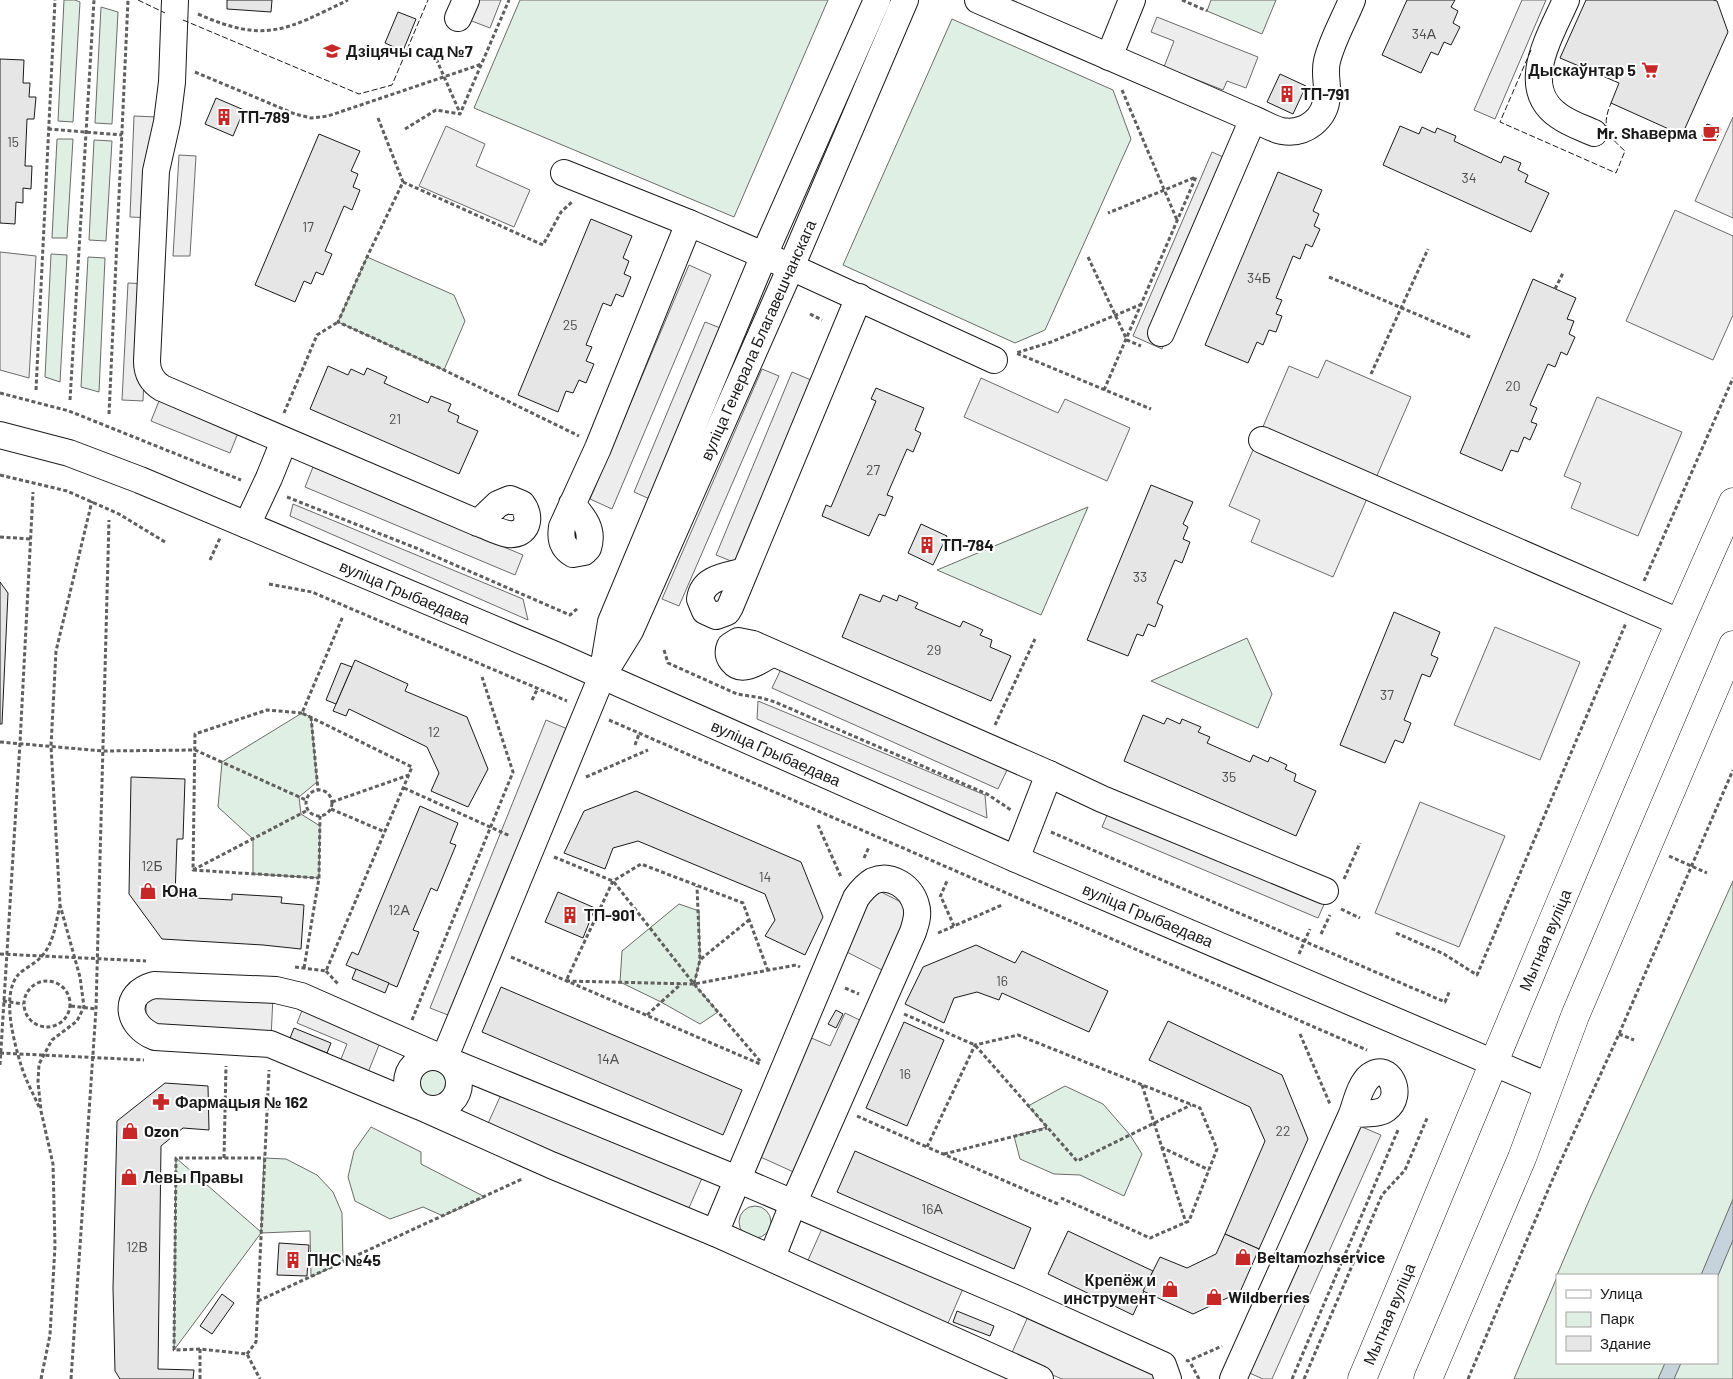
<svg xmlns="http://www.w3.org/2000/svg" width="1733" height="1379" viewBox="0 0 1733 1379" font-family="Barlow,sans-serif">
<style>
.green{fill:#e0efe3;stroke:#6a6a6a}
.parking{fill:#ededed;stroke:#6a6a6a}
.water{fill:#c6d2dc;stroke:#6a6a6a}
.building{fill:#e6e6e6;stroke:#1a1a1a}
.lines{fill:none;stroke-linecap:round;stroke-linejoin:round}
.minor-casing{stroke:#1a1a1a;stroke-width:28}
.highway-casing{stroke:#1a1a1a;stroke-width:29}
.path{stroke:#5f5f5f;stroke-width:3;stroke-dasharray:4 2.5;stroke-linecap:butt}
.minor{stroke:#fff;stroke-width:26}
.highway{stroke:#fff;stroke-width:28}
.fence{stroke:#1a1a1a;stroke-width:1;stroke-dasharray:6 2.5;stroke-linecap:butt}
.labels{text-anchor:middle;stroke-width:4;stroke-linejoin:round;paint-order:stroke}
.number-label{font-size:14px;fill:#4d4d4d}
.poi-label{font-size:16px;font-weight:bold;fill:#1a1a1a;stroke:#fff;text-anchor:start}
.street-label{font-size:16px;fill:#1a1a1a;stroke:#fff}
</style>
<rect width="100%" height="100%" fill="#fff"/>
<g class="green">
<path d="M64,0h11l5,2 -7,120 -15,-1z"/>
<path d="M520,0h308l-94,217 -260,-109z"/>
<path d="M1211,0h65l-14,34 -55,-23z"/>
<path d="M101,7l17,5 -6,112 -17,-1z"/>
<path d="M952,19l161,71 18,49 -86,191 -30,13 -172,-78z"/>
<path d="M57,139h16l-6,99h-15z"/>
<path d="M94,140l18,1 -6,100 -17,-1z"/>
<path d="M51,254l16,1 -7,127 -15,-5z"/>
<path d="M88,257l17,1 -6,134 -18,-5z"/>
<path d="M367,257l87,38 11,26 -21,49 -106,-48z"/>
<path d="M1088,507l-47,108 -104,-45z"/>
<path d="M1247,638l25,56 -14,34 -107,-47z"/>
<path d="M302,713l9,4 6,65 -18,15 2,17 19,12 -1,52 -66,-4v-35l-35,-32 4,-45z"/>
<path d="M1733,881v498h-219l43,-102v86h160v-88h-160l30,-70z"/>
<path d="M679,904l20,7 1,49 -6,24 24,28 -18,12 -39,-22 -41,-20 2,-31z"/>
<circle cx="433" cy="1082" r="16"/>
<path d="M1065,1086l38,18 27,31 12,19 -18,42 -44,-21 -26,-1 -34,-15 -6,-23 33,-9 -19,-21z"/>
<path d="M371,1127l50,25v12l64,33 -42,19 -20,-9 -33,12 -35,-18 -7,-24 6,-26z"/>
<path d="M176,1158l85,74 3,-74 22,1 31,16 16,17 9,21 1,49 -32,15 -1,-46 -49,2 -87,117z"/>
<circle cx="755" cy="1222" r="16"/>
</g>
<g class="parking">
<path d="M477,0h24l-11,28 -21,-8z"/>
<path d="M1522,0h24l-51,119 -21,-9z"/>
<path d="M1157,17l101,40 -12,31 -19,-7 -4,9 -59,-23 10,-26 -23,-9z"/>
<path d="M134,116l23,1 -4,101 -23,-1z"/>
<path d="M1733,117v101l-38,-17z"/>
<path d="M446,126l39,18 -9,22 54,24 -16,37 -95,-41z"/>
<path d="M1212,152l29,13 -79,184 -29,-13z"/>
<path d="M179,155l17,1 -6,100h-17z"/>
<path d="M1675,210l58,26v79l-20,45 -87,-39z"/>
<path d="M0,252l36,4 -7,122 -29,-8z"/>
<path d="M689,265l22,10 -99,234 -22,-10z"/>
<path d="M128,283l20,1 -5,117 -21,-1z"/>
<path d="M705,322l18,7 -71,171 -18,-8z"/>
<path d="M1326,360l85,37 -78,180 -82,-35 9,-22 -31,-14 60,-140 29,12z"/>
<path d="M762,369l17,7 -100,230 -17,-7z"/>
<path d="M792,372l19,8 -75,183 -20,-8z"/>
<path d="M981,378l77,35 7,-14 65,29 -23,53 -143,-64z"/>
<path d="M1597,397l85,35 -44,104 -67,-28 10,-25 -17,-7z"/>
<path d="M159,401l79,32 -8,20 -79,-32z"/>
<path d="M313,467l210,88 -8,20 -210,-88z"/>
<path d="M293,504l230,95 5,21 -238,-104z"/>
<path d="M1495,627l85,35 -40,98 -86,-35z"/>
<path d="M782,667l226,101 -10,21 -226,-101z"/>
<path d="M758,701l227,94 2,23 -230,-99z"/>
<path d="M546,720l24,10 -117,287 -23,-9z"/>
<path d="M1420,802l85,34 -46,111 -84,-34z"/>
<path d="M1110,808l216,92 -8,18 -216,-91z"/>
<path d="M873,888l42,21 -31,62 -41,-21z"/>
<path d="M147,988l126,8 -2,43 -126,-8z"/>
<path d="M305,1003l78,32 -16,40 -28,-11 8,-20 -50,-21z"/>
<path d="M845,1013l21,10 -68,151 -42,-19 53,-118 21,9z"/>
<path d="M504,1088l199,88 -19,43 -199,-89z"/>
<path d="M1355,1124l26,11 -109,244h-9l-18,-8z"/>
<path d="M825,1222l140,62 -20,46 -140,-63z"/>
<path d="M1030,1312l133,57 -5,10h-96l-52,-22z"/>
</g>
<g class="water">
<path d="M1733,1199v41l-16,38v-3h-16z"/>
<path d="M1665,1363h16l-7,16h-16z"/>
</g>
<g class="building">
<path d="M227,0h45l-1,12 -44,-3z"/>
<path d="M1407,0h48l-4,7 7,4 -5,12 7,4 -9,18 -7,-3 -6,13 -7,-3 -10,21 -39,-18z"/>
<path d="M1586,0h127l4,1 11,31 -46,103 -71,-32 8,-20 -59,-25z"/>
<path d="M398,12l18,7 -13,32 -18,-8z"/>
<path d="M0,59l24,1 -1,23h7l-1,14h7l-2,22h-7l-2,47h7l-1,23 -8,-1v15l-7,-1 -1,22 -15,-1z"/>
<path d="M1280,74l26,12 -13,28 -26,-12z"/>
<path d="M216,98l28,12 -11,26 -28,-12z"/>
<path d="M1707,124l14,5 -6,13 -13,-6z"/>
<path d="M1400,126l19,8 3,-7 13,6 2,-5 19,8 -2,5 47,22 3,-7 17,7 -3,7 10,5 -3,7 24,11 -18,39 -148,-67z"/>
<path d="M319,134l41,17 -9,20 7,3 -5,13 7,3 -8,20 -8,-4 -19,45 7,3 -9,21 -7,-3 -5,12 -7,-3 -9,21 -40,-17z"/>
<path d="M1278,172l44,18 -9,21 6,3 -5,12 6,3 -8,18 -6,-3 -6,15 -7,-3 -17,42 6,2 -6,14 6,2 -6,16 -7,-2 -6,15 -6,-3 -9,21 -43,-18z"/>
<path d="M591,219l41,17 -9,22 6,3 -5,13 7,3 -8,20 -7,-3 -5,12 -8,-3 -17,42 6,2 -6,14 8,3 -8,19 -7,-3 -6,13 -7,-2 -8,21 -40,-17z"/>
<path d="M1533,279l43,19 -9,21 7,2 -5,13 6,3 -8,18 -6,-3 -6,15 -7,-3 -18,41 7,3 -6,14 6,2 -7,16 -6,-3 -6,15 -7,-2 -9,21 -42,-18z"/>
<path d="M328,366l20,9 3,-6 13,6 3,-7 20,9 -3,6 44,20 3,-7 20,8 -3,7 11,5 -2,6 21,9 -19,43 -149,-65z"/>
<path d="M876,388l48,20 -9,22 6,3 -8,19 -6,-3 -20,46 6,2 -8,19 -6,-2 -10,22 -47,-20 4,-11 5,2 45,-106 -5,-2z"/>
<path d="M1151,485l42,17 -10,22 5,3 -5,12 7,3 -8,21 -7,-3 -18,43 6,3 -8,21 -7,-3 -5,12 -6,-2 -9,22 -41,-16z"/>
<path d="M921,524l26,12 -14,29 -25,-12z"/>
<path d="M0,582l8,11 -6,131h-2z"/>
<path d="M860,594l20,8 3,-7 14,6 2,-6 19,8 -3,5 45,19 3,-6 20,9 -3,5 12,5 -2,7 21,9 -20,45 -149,-64z"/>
<path d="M1394,612l46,20 -9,23 7,3 -8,19 -8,-3 -18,46 7,3 -8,20 -8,-3 -10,23 -45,-18z"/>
<path d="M355,660l53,24 -3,7 62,26 21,52 -20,38 -37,-16 8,-18 -12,-26 -78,-38 -3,7 -13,-5z"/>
<path d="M341,663l11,4 -16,37 -10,-4z"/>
<path d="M1143,715l21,9 3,-6 13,6 2,-5 19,8 -3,5 12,5 -3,6 43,19 3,-7 15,7 2,-5 17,8 -2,4 11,5 -2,7 22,10 -20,45 -172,-75z"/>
<path d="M131,777l54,2 -2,60h-6l-2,58 57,3v-6l50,3 -1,6 23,2 -3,44 -38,-4 -101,-6 -33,-45z"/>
<path d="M636,791l165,71 22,55 -18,38 -40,-19 10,-16 -10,-26 -127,-53 -25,7 -8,21 -41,-16 20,-42z"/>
<path d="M420,806l38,17 -8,20 6,2 -19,46 -6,-3 -18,42 6,2 -22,55 -51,-22 6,-13 6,3z"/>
<path d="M558,892l37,16 -12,30 -38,-16z"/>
<path d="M976,945l39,18 7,-12 86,40 -19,41 -87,-39 -3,7 -22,-8 -23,6 -10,25 -39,-19 18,-37z"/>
<path d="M356,969l33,14 -4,10 -33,-14z"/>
<path d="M501,987l241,103 -19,45 -241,-103z"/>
<path d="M836,1010l7,4 -7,14 -8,-4z"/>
<path d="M1168,1021l114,54 26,64 -49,110 -34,-15 40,-93 -15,-34 -101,-47z"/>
<path d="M904,1022l40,18 -37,86 -41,-18z"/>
<path d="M294,1028l37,15 -4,10 -37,-15z"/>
<path d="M165,1083l43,3 1,44 -26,-2 -22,18 -3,223 36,1 -1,9h-73l-5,-8 -2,-83 4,-167z"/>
<path d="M855,1151l176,77 -17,41 -177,-77z"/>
<path d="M1068,1231l85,40 -20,44 -85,-41z"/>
<path d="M1225,1234l34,15 -19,43 -47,22 -50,-23 17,-34 27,11 29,-14z"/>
<path d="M279,1243l30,2 -2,31 -30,-1z"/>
<path d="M222,1294l12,9 -22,31 -12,-8z"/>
<path d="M957,1311l37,15 -4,10 -37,-14z"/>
</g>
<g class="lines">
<g class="minor-casing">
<g id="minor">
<path d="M175,0l-3,82 -5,40 -11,49 -9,190c0,12 5,21 15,27l316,135c9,3 20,9 30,11 20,2 24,-17 14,-30l-12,-5 -12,5 -20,19"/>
<path d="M978,0l275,119 -92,214"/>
<path d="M1566,0c-15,35 -49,87 -7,116 11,8 24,12 35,17"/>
<path d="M458,18l8,-18"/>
<path d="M1109,57l23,-57"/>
<path d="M1253,119c10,4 19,10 29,12 23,4 44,-12 45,-36 1,-11 -3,-22 0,-34 5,-21 17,-41 25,-61"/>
<path d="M564,173l125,50 102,44 203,93"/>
<path d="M0,435l69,18 71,27 413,174 463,205 532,227"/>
<path d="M1262,440l417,182"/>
<path d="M572,504c12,14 22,26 16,44l-4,4 -11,2c-10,-6 -13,-15 -11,-27l36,-79 91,-225"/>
<path d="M247,525l22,-47 15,-37"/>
<path d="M745,571c-18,5 -42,6 -45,28l5,12 11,5 11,-4 3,-5 15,-36 114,-274"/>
<path d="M773,653c-11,6 -30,22 -41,8 -4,-5 -4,-10 -2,-15l8,-5 15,3 296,130"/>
<path d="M609,665l21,-34 161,-364 114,-267"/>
<path d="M1016,859l33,-85 53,25 223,92"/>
<circle cx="433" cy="1083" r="26"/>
<path d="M444,1059l158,-383 9,-54 153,-367 113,-255"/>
<path d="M715,1233l141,-335c5,-7 10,-13 17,-17 18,-8 38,6 43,24 3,9 0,18 -3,27l-120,272 -21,53"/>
<path d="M1040,1379l-325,-146 -164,-68 -130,-58 -151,-63 -115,-7c-28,-11 -34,-43 -1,-52l122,5 25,6 143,63 293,120 280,120 146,66 5,14"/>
<path d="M1233,1379l119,-265c4,-11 8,-30 18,-38 19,-15 35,19 16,33 -8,6 -24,4 -34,5"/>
</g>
</g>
<g class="highway-casing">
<g id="highway">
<path d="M1362,1379c123,-292 241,-587 371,-877"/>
<path d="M1428,1379l94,-221 53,-142 158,-371"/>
</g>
</g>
<g class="path">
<path d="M1182,0l25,11"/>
<path d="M198,14c68,30 88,16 150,-14"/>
<path d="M431,47l29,66"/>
<path d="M195,72l100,42 16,4 17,-2 154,-52"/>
<path d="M1122,90l55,130"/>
<path d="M378,118l25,64 -36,75 -29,65 106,48 135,66"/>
<path d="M48,129l74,6"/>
<path d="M405,129l31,-19 24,4 49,-114"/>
<path d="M403,182l140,63 18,-33 11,-10"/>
<path d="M1088,257l39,83 14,6"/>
<path d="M1329,277l141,60"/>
<path d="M1555,289l8,-16"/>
<path d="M1142,304l-91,38 -35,11 135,56"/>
<path d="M810,314l12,6"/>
<path d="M1371,374l57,-125"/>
<path d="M36,390l19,-390"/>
<path d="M1104,390l92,-213 -88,36"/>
<path d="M0,393l69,18 172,69"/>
<path d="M70,400l24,-400"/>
<path d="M284,413l33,-78 21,-13"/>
<path d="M109,414l19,-414"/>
<path d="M0,475l67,16 52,23 46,28"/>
<path d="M287,497l129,51 154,67 8,-7"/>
<path d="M0,537l31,2"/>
<path d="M210,560l10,-22"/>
<path d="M1644,581l89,-203"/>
<path d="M269,584l43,8 255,109"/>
<path d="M664,650l4,13 69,31 25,4 13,4 212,92 24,16"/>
<path d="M532,700l6,-12"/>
<path d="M302,713l-35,-3 -72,24 -2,136 126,8"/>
<path d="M311,717l7,73"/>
<path d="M609,720l758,330"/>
<path d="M995,725l40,-86"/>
<path d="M0,742l103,9 92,-1 111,50"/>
<path d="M635,745l4,-11"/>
<path d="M586,777l62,-27"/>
<path d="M404,788l106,48"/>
<circle cx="319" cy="803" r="13"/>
<path d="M332,802l77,-27"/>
<path d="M331,809l54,23"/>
<path d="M818,825l23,52"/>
<path d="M1051,832l394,170 5,-12"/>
<path d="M1669,856l38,17"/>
<path d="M554,857l59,24 81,103 66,77"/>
<path d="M864,858l5,-11"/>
<path d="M193,870l115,-60"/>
<path d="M1344,879l16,-36"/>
<path d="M940,897l7,-16"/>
<path d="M942,899l12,27"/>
<path d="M1341,909l19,9"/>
<path d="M938,933l64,-28"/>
<path d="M1396,933l48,21 33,21 149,-352"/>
<path d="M1321,934l9,-19"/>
<path d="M0,954l146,7"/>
<path d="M1299,954l11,-25"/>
<path d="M511,957l249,107"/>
<path d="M701,959l48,-39"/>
<path d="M295,967l31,4 86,-204 -110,-54 41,-97"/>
<path d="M304,968l15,-90 1,-62"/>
<path d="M326,971l12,13"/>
<path d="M768,971l-25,-68 -102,-39 -28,17 -47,100 128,3 102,-19 4,2"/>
<circle cx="47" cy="1004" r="23"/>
<path d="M694,984l6,-24 -3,-74"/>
<path d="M845,988l14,6"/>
<path d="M3,1001l20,3"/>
<path d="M71,1006l25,3"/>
<path d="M904,1014l71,31 102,116 114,-56"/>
<path d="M647,1015l34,-31"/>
<path d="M412,1020l101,-248 -31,-95"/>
<path d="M1300,1034l30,70"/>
<path d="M1619,1034l15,6"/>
<path d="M0,1053l144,7"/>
<path d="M0,1065l20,-322 13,-251"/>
<path d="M1142,1085l44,138"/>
<path d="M39,1107c-6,-14 -14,-28 -18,-42 -7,-23 -20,-70 -3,-90 4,-5 16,-11 21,-16 15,-14 16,-34 21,-53"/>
<path d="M857,1116l70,31"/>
<path d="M1161,1147l48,23"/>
<path d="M944,1154l103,-26"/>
<path d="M224,1158l2,-92"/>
<path d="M1058,1204l-131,-57 48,-102 43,-10 182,73 17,41 -28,72 -39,17 -89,-40"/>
<path d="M258,1301l264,-122"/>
<path d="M200,1349l-26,1 2,-192h88"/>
<path d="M247,1354l9,-12 13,-272"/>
<path d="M1186,1360l2,1 34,-15"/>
<path d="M1191,1364l8,15"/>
<path d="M41,1379l9,-44 5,-89 -2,-82 -12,-53 -3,-29 1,-18 13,-24 25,-19 7,-14 -4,-30 -20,-72 -9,-159 5,-95 36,-150"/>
<path d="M71,1379l25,-370 13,-489"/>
<path d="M200,1379v-30l47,5 13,25"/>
<path d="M1292,1379l106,-249"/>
<path d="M1304,1379l78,-184 23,-25 23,-54"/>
<path d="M1468,1379l86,-203 65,-142 114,-264"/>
</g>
<use href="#minor" class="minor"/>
<use href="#highway" class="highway"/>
<g class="fence">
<path d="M138,0l27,13"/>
<path d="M183,20l176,74 33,-9 36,-85"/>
<path d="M1531,50l-31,72 116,51 9,-22c-18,-16 -24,-24 -14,-48"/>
</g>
</g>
<defs>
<g id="school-bare" transform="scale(1.35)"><path d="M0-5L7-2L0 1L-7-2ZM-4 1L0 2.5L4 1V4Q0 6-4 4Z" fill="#c62828" stroke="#fff" stroke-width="2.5" paint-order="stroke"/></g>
<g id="supermarket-bare" transform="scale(1.35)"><path d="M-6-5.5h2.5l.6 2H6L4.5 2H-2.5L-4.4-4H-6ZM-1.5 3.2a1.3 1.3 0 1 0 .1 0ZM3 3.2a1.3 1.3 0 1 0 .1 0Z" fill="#c62828" stroke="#fff" stroke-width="2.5" paint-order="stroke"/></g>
<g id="building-bare" transform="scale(1.35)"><path d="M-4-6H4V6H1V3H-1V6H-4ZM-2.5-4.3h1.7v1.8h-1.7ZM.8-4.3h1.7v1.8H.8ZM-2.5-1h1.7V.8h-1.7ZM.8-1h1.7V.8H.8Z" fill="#c62828" stroke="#fff" stroke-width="2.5" paint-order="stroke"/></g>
<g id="cafe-bare" transform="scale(1.35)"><path d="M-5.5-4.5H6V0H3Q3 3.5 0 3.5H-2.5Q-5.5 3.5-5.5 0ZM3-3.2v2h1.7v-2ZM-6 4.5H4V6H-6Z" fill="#c62828" stroke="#fff" stroke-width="2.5" paint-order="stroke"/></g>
<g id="shop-bare" transform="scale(1.35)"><path d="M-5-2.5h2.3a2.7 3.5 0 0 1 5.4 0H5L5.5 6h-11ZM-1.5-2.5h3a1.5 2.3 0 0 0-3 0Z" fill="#c62828" stroke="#fff" stroke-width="2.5" paint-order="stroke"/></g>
<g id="pharmacy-bare" transform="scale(1.35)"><path d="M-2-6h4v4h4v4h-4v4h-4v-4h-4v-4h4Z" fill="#c62828" stroke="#fff" stroke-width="2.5" paint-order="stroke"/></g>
</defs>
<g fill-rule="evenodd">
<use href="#school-bare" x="332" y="51"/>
<use href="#supermarket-bare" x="1650" y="70"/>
<use href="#building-bare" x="1287" y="94"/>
<use href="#building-bare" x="224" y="117"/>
<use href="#cafe-bare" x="1711" y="133"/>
<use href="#building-bare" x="927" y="545"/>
<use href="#shop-bare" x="148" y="891"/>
<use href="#building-bare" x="570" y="915"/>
<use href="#pharmacy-bare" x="161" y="1102"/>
<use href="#shop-bare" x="130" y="1131"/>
<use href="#shop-bare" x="129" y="1177"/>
<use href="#shop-bare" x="1243" y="1257"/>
<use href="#building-bare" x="293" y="1260"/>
<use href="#shop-bare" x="1170" y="1289"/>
<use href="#shop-bare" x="1214" y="1297"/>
</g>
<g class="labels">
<g class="number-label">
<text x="1424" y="39">34А</text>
<text x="13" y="147">15</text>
<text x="1469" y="183">34</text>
<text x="308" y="232">17</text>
<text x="1259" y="283">34Б</text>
<text x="570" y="330">25</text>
<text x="1513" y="391">20</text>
<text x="395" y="424">21</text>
<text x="873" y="475">27</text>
<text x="1140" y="582">33</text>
<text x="934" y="655">29</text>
<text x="1387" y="700">37</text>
<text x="434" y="737">12</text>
<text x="1229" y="782">35</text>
<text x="152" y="871">12Б</text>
<text x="765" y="882">14</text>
<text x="399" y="915">12А</text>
<text x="1002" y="986">16</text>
<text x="608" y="1064">14А</text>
<text x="905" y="1079">16</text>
<text x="1283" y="1136">22</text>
<text x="932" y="1214">16А</text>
<text x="137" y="1252">12В</text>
</g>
<g class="poi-label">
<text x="346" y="57">Дзіцячы сад №7</text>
<text x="1636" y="76" text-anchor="end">Дыскаўнтар 5</text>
<text x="1301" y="100">ТП-791</text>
<text x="238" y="123">ТП-789</text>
<text x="1697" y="139" text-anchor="end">Mr. Shаверма</text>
<text x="941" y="551">ТП-784</text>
<text x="162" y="897">Юна</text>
<text x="584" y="921">ТП-901</text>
<text x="175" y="1108">Фармацыя № 162</text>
<text x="144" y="1137">Ozon</text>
<text x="143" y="1183">Левы Правы</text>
<text x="1257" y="1263">Beltamozhservice</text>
<text x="307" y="1266">ПНС №45</text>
<text x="1156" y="1286" text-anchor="end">Крепёж и<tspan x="1156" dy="18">инструмент</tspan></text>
<text x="1228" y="1303">Wildberries</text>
</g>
<g class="street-label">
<text transform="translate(758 340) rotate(-66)" y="6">вуліца Генерала Благавешчанскага</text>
<text transform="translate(405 592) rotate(23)" y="6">вуліца Грыбаедава</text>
<text transform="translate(776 753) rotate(24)" y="6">вуліца Грыбаедава</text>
<text transform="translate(1148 915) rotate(23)" y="6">вуліца Грыбаедава</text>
<text transform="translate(1545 940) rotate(-67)" y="6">Мытная вуліца</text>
<text transform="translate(1389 1314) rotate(-67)" y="6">Мытная вуліца</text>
</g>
</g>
<rect x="1556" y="1274" width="162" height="90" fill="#ffffff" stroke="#a3a3a3"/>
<rect x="1566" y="1290" width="25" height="8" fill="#ffffff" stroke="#a3a3a3"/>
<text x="1600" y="1299" font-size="15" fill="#1a1a1a">Улица</text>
<rect x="1566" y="1312" width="25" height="15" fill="#e0efe3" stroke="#a3a3a3"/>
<text x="1600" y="1324" font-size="15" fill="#1a1a1a">Парк</text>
<rect x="1566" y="1336" width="25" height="15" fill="#e6e6e6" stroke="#a3a3a3"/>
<text x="1600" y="1349" font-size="15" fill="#1a1a1a">Здание</text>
</svg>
